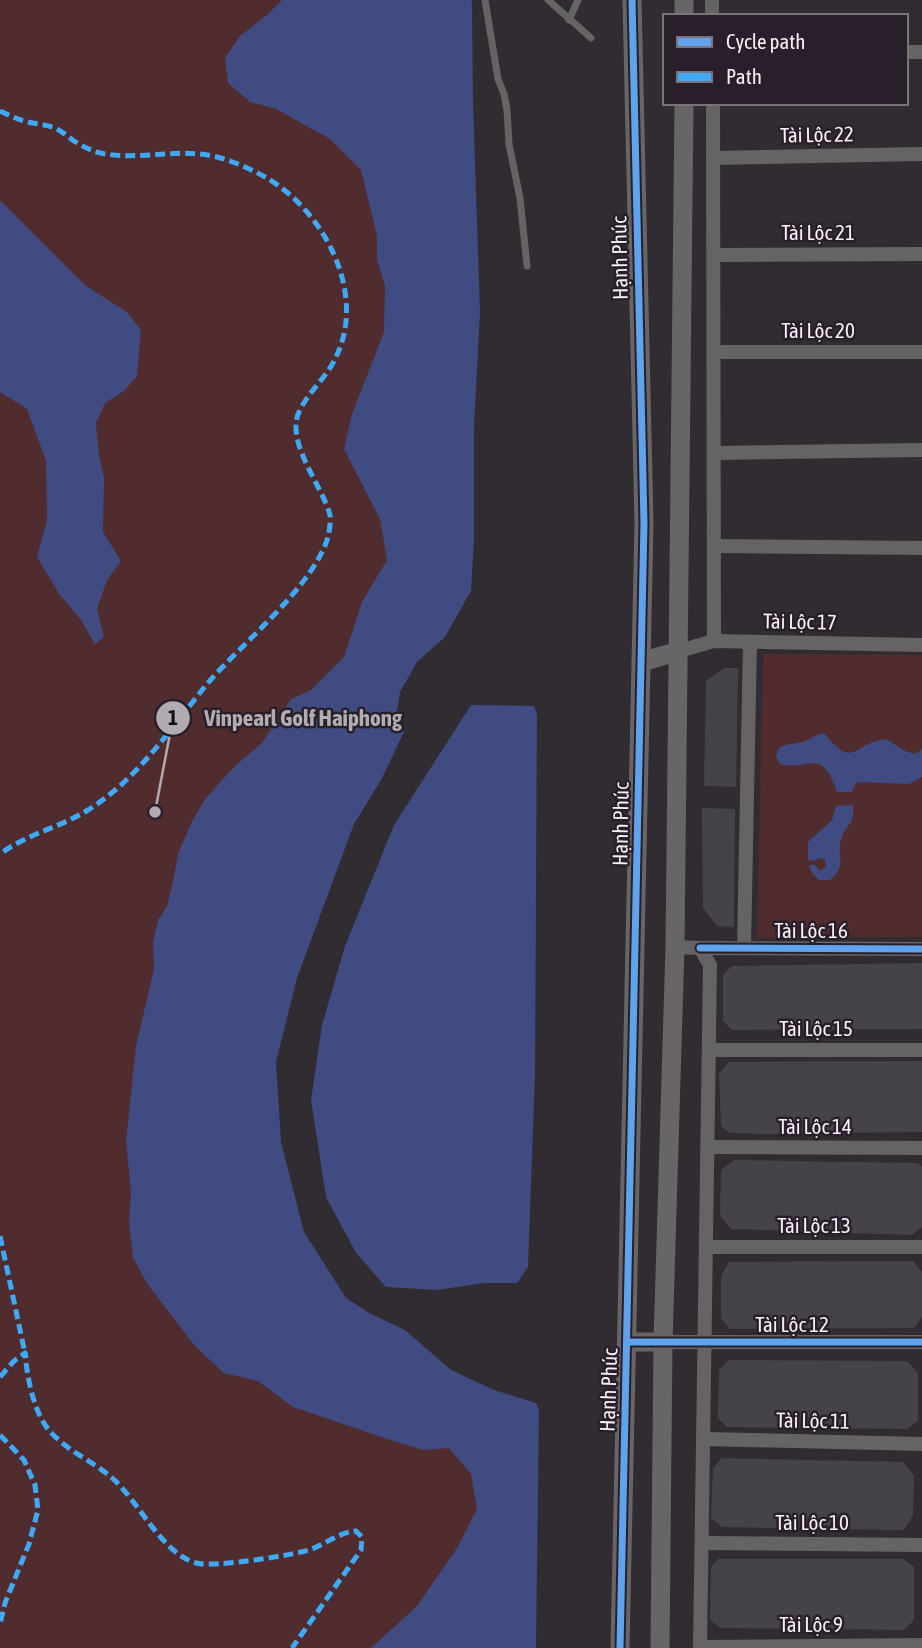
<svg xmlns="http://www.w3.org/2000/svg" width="922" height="1648" viewBox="0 0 922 1648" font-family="'Asap Condensed',sans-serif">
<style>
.green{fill:#502c2f}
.water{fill:#3f4b81}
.building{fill:#464348}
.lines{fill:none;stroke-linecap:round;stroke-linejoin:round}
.lane{stroke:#666365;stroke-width:7}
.street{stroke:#666365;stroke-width:14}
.secondary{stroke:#686567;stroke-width:19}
.quiet{stroke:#3fa9f5;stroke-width:5;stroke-dasharray:10 5;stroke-linecap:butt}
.cycleway-casing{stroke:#291f2a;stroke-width:11}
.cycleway{stroke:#60a3ed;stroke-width:7}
.labels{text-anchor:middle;stroke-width:5;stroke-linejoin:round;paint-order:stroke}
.street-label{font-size:21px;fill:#f7f0f8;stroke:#291f2a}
.leader{fill:none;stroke:#b2abb2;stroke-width:2.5}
.callout-dot{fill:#b2abb2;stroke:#291f2a;stroke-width:2.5}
.mark-label{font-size:21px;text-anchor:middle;font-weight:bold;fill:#111}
.callout-label{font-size:23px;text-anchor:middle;font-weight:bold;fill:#b2abb2;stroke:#291f2a;stroke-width:5;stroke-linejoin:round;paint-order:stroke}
</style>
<rect width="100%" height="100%" fill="#312c31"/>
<g class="green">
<path d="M0,0h361l51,532 -69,178 -107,503 263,260 -25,175h-474z"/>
<path d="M763,654l159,1v282l-165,1z"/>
</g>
<g class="water">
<path d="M282,0h189l1,2 1,99 7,211 -6,115v114l-3,50 -26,46 -28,25 -17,30 -4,26 8,14 -23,48 -27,44 -57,154 -21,84 5,80 23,90 42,66 25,16 34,16 46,40 43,20 42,13 3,7 -3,238h-165l46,-42 42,-61 18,-36 -6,-35 -22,-26 -26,2 -39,-12 -91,-31 -35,-26 -34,-8 -29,-27 -47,-61 -15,-27 -4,-35 2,-31 -5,-51 10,-95 18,-77 -1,-27 5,-22 9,-14 6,-24 5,-28 14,-33 14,-23 29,-32 27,-23 29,-44 20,-9 33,-33 18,-55 25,-42 -7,-41 -36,-70 8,-35 32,-82 1,-46 -8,-26v-24l-16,-66 -31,-31 -54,-30 -26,-7 -22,-19 -3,-25 15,-22 27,-21z"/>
<path d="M0,200l86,86 41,26 14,18 -4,46 -13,15 -19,12 -9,20 3,32 5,23 -1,54 18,29 -14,19 -10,29 7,28 -9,7 -14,-24 -21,-25 -23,-38 10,-37 -1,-59 -19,-52 -27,-17z"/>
<path d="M471,705l63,1 3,9 -2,359 -7,193 -11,16h-32l-49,7 -50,-3 -30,-34 -30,-56 -15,-97 11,-75 23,-79 49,-121z"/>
<path d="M824,733c31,38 28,10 62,6l19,12 10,3 7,-5v28l-13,7 -51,-2 -4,4 -2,6h-15c-16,-47 -28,-20 -57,-28l-4,-7 2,-8c9,-7 19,-4 29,-9 7,-3 9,-6 17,-7z"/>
<path d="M853,805c1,22 -5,16 -11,32 -7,17 7,27 -12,43h-11l-7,-7 -3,-8h6l5,6 6,-4 -1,-7 -5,-2 -5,3 -7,-1v-18l24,-22 4,-14z"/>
</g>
<g class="building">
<path d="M724,668h14l-2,119 -32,-1 2,-105z"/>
<path d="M702,808l33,1 -1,118 -17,-1 -14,-18z"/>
<path d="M922,963v66l-190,1 -9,-9v-46l9,-9z"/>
<path d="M922,1061v71l-161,2 -31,-1 -9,-7 -2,-53 10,-11z"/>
<path d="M734,1160l184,3 4,4v60l-10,8 -181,-6 -11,-13 1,-46z"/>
<path d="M913,1261l9,11v45l-8,11 -184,1 -9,-11v-42l8,-14z"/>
<path d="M729,1360l178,1 11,12v48l-11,8 -180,-2 -9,-9 1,-48z"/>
<path d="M722,1458l181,4 11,14 -1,39 -9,15 -182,-3 -11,-9 2,-50z"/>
<path d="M718,1559h185l11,8v53l-10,10 -183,-2 -11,-8 1,-53z"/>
</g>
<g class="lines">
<g class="lane">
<path d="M485,0l13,79 6,15 3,16 2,34 11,54 7,68"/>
<path d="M548,0l43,38"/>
<path d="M569,20l9,-20"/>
</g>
<g class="street">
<path d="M712,0v16"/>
<path d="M906,52h16"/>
<path d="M713,103l1,538"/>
<path d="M713,158l209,-4"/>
<path d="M714,255l208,-1"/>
<path d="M714,352h208"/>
<path d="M715,453l207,-3"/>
<path d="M715,546l207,2"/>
<path d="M679,651l35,-10 208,4"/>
<path d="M675,947l25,1 10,17 -10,683"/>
<path d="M700,948l222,1"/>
<path d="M744,948l6,-306"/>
<path d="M709,1050h213"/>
<path d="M708,1147l214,1"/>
<path d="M706,1247h216"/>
<path d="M663,1342h259"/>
<path d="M704,1439l218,5"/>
<path d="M702,1543l220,2"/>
<path d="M700,1647l222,-2"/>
</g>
<g class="secondary">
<path d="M684,16v-16"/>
<path d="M641,662l38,-11"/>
<path d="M628,1342h35"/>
<path d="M620,1648l24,-1125 -12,-523"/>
<path d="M660,1648l3,-306 12,-395 9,-844"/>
</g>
<g class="quiet">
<path d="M0,111c7,3 14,7 21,9 11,4 24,4 34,8 7,3 13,9 19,13 9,6 22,12 32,13 31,5 62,-3 93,0 26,2 59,17 80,32 51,37 87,113 56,173 -9,19 -27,33 -36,53 -14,30 24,75 31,103 1,7 -1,21 -4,28 -19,49 -84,100 -119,141 -36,44 -70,96 -119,126 -29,18 -59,23 -88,44"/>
<path d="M0,1236l26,122"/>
<path d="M0,1377l14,-16 11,-8c2,23 8,57 23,76 17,21 43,31 63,48 28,24 50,76 85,86 17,5 99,-8 116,-14 15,-6 28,-17 44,-18l6,6 -1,13 -69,98"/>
<path d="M0,1435l24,25 11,25 3,25 -9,34 -24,59 -5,21"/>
</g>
<g class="cycleway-casing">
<g id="cycleway">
<path d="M700,948l222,1"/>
<path d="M628,1342h294"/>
<path d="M620,1648l24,-1125 -12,-523"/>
</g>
</g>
<use href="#cycleway" class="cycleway"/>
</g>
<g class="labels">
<g class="street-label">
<text transform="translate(817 135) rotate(-1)" y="7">Tài Lộc 22</text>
<text x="818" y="240">Tài Lộc 21</text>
<text transform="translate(620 258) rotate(-91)" y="7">Hạnh Phúc</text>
<text x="818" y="338">Tài Lộc 20</text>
<text transform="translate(800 622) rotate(1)" y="7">Tài Lộc 17</text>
<text transform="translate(621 824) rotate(-89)" y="7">Hạnh Phúc</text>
<text x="811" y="938">Tài Lộc 16</text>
<text x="816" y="1036">Tài Lộc 15</text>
<text x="815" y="1134">Tài Lộc 14</text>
<text x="814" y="1233">Tài Lộc 13</text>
<text x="792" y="1332">Tài Lộc 12</text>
<text transform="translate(609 1390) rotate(-88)" y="7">Hạnh Phúc</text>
<text transform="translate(813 1421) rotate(1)" y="7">Tài Lộc 11</text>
<text x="812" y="1530">Tài Lộc 10</text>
<text x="811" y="1632">Tài Lộc 9</text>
</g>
</g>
<path class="leader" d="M155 812L173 718"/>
<g class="callout-dot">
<circle cx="155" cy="812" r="7"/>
<circle cx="173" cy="718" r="18"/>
</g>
<g class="mark-label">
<text x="173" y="725">1</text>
</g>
<g class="callout-label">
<text x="303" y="726">Vinpearl Golf Haiphong</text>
</g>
<rect x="663" y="14" width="245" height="91" fill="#291f2a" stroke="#7b737c" stroke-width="2"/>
<rect x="677" y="37" width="35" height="10" fill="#60a3ed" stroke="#7b737c" stroke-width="2"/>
<text x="726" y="49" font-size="21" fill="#f7f0f8">Cycle path</text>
<rect x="677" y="72" width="35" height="10" fill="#3fa9f5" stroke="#7b737c" stroke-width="2"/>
<text x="726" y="84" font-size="21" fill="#f7f0f8">Path</text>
</svg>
